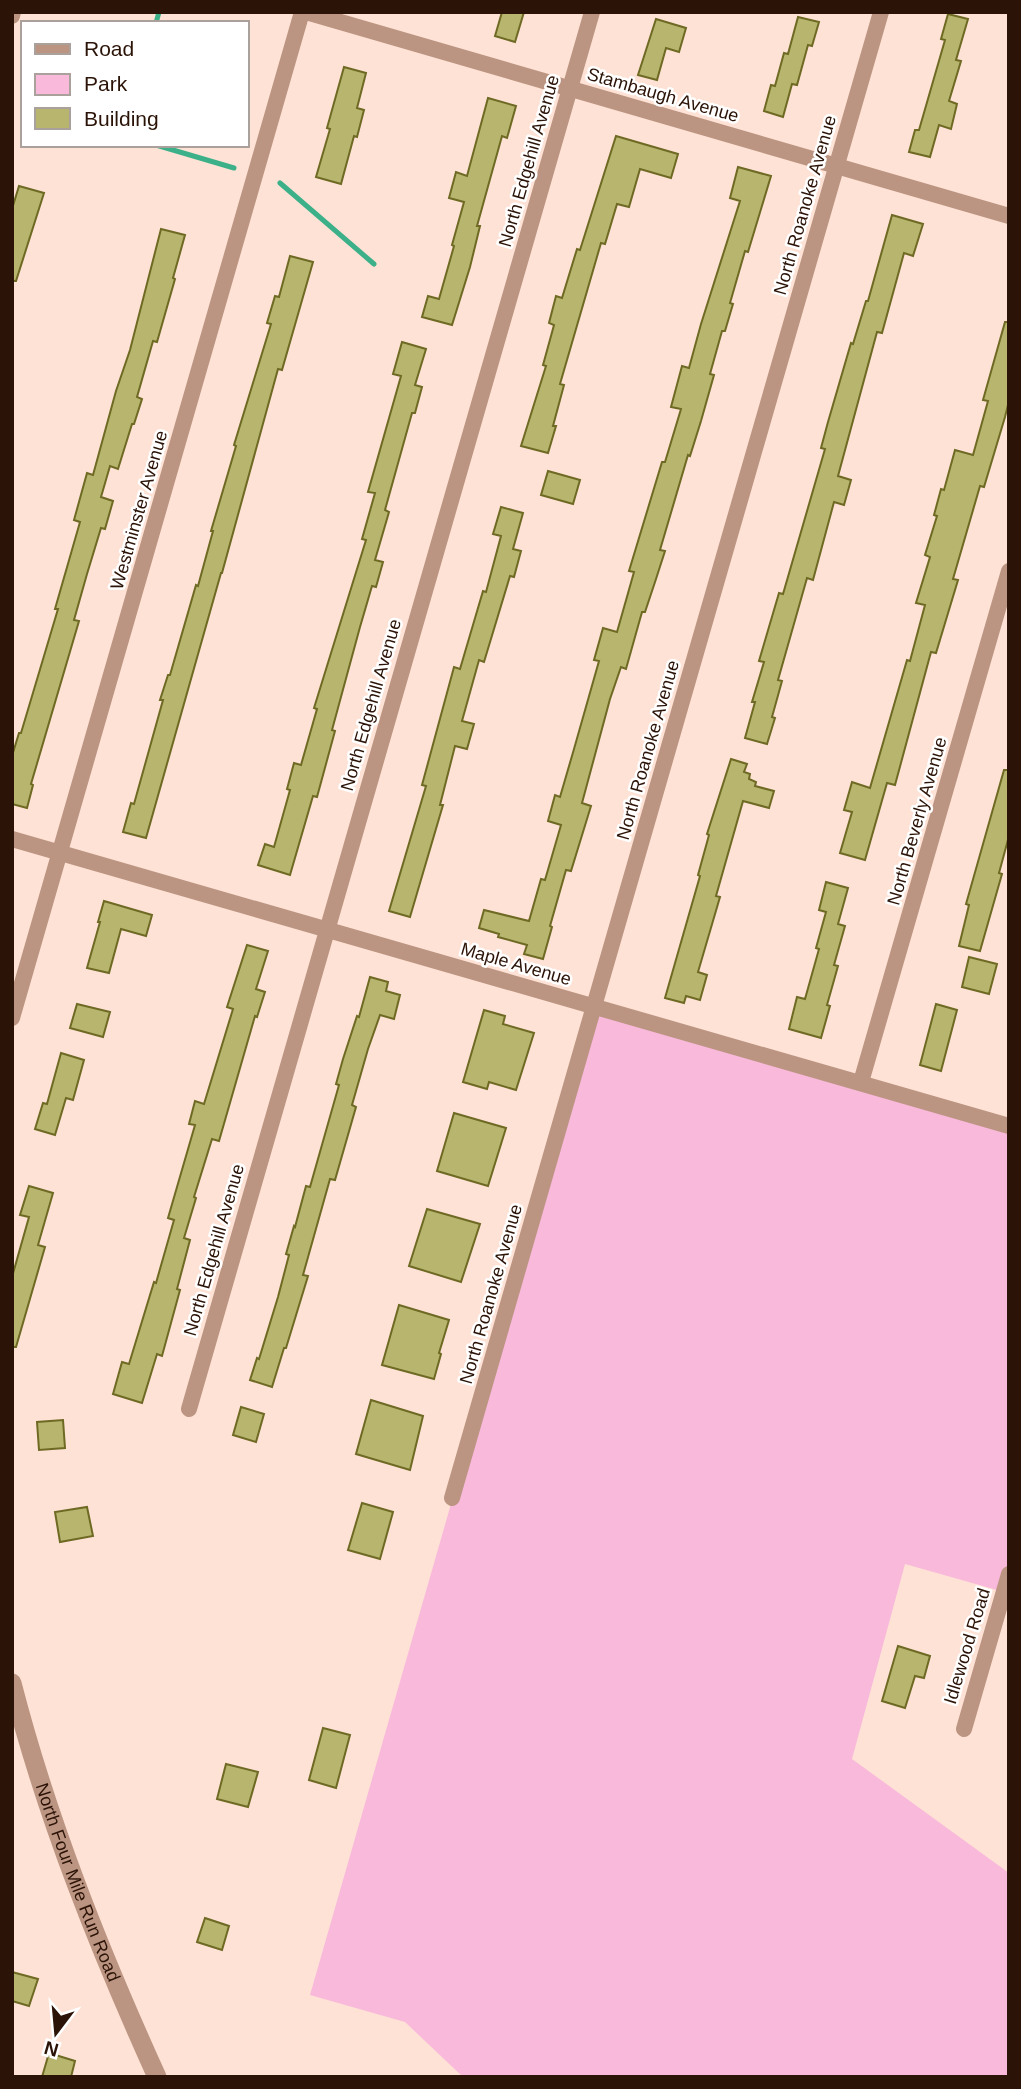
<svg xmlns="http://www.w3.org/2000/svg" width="1021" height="2089" viewBox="0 0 1021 2089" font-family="Helvetica,sans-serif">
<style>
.green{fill:#f9b9db}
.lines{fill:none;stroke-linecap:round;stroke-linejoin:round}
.stream{stroke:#3cb189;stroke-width:5}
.building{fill:#b8b56f;stroke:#6e6a24;stroke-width:2}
.minor{stroke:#bc9582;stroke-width:16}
.tertiary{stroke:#bc9582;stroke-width:19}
.labels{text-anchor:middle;stroke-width:5;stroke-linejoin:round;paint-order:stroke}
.street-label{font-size:18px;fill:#2b1307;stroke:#fff}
</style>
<rect width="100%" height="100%" fill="#fee2d5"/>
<path class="green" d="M594,1006l415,120v448l-5,18 -99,-28 -53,195 157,114v198l-2,6h-544l-58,-55 -95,-27z"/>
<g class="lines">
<g class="stream">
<path d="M156,23l3,-11"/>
<path d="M156,145l78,23"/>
<path d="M280,183l94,81"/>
</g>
</g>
<g class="building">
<path d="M502,12h22l-9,30 -20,-6z"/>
<path d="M948,14l20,5 -12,41 5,1 -12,40 8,3 -6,25 -12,-4 -9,32 -21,-5 6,-22h4l26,-90 -4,-1z"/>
<path d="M798,17l21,5 -7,24 -4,-1 -11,40 -5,-1 -9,33 -19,-6 7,-26 4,1 9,-33 4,1z"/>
<path d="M656,19l30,9 -7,24 -13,-4 -9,32 -19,-5z"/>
<path d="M344,67l22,6 -9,35 7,2 -7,27 -3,-1 -13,48 -25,-7 14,-48 -3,-1z"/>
<path d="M488,98l28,8 -9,32 -5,-2 -25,90h3l-10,41 -18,58 -30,-8 6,-21 11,3 15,-53 -2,-1 12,-43 -15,-4 7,-26 11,4z"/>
<path d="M616,136l62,18 -7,24 -31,-9 -11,38 -12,-3 -12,40 -4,-1 -41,141 4,1 -11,41h3l-8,27 -27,-7 25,-80 -3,-1 11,-40 -5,-2 7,-27 6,2 15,-49 3,1z"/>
<path d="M738,167l33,9 -23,76 -3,-1 -15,52 3,1 -8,27h-3l-12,43 4,1 -13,46 -11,35 -2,-1 -28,95 5,1 -9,28 -11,33h-3l-16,57 -5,-2 -11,32 -28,104 9,3 -20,65 -5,-1 -16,56 2,1 -9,32 -19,-5 3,-9 -29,-8 1,-3 -20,-6 5,-18 45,11 12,-42 4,1 16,-55 -13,-4 7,-26 5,2 14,-48 25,-88 -5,-1 9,-32 14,4 17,-60 -5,-1 33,-109h3l16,-53 -10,-2 11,-41 7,2 12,-44 39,-123 -10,-3z"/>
<path d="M19,186l25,7 -28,88h-4v-72z"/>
<path d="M892,215l31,9 -10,32 -9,-3 -22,80 -5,-1 -39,144 13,4 -7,25 -10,-3 -21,78 -6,-2 -29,102 4,1 -10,36 3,1 -8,26 -22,-6 10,-36h-3l12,-40 -5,-1 20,-68 4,1 42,-145 -4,-1 7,-26 23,-79 2,1 13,-43h2z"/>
<path d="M161,229l24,6 -12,43 2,1 -18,63 -4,-1 -16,56 5,2 -8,25h-2l-14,45 -8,-3 -9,31 12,4 -8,28 -4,-1 -14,46 -13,46 5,1 -48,163 2,1 -6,23 -15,-4v-48l7,-23h2l37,-124h-3l25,-87 -6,-2 13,-47 6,2 23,-84 14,-41z"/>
<path d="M290,256l23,6 -31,108 -4,-1 -56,204h-1l-75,265 -23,-6 8,-29 3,1 29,-104h-3l8,-25h2l26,-90 2,1 15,-55h-2l25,-85 -2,-1 37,-121 -4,-1 8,-27 4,1z"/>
<path d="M1005,322h4v79l-4,16 -21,70 -4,-1 -27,93 5,1 -22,73 -5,-1 -36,133 -8,-2 -22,77 -25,-7 12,-41 -8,-2 8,-28 18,6 37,-128 3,1 15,-56 -9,-2 14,-46 -5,-2 12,-39 -3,-1 7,-26 3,1 11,-40 18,5 15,-54 -5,-1z"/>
<path d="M402,342l24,7 -11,36 7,2 -7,26h-3l-27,97 4,2 -14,48 8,2 -7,25 -4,-1 -12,41 -28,103 3,1 -18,66 -4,-1 -23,79 -32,-10 7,-21 9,3 16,-57 -3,-1 7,-26 7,2 16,-56 -3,-1 52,-168 -4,-1 13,-46 -7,-1 33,-116 -8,-2z"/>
<path d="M548,471l32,9 -7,24 -32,-9z"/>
<path d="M501,507l22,6 -10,36 8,2 -7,26 -4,-1 -26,86 -5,-2 -17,61 12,3 -7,25 -12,-3 -15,59h3l-33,112 -21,-6 37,-125 -4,-1 32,-118 6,2 23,-78 3,1 15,-56 -8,-2z"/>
<path d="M731,759l16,5 -3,8 6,2 -1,5 7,3 -1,4 19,5 -5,17 -26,-7 -27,95 4,1 -22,75 9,3 -7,25 -14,-4 -2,7 -19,-5 35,-122 -2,-1 11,-40 -2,-1z"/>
<path d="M1004,770h5v66l-10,37 3,1 -22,77 -21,-5 10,-41 -3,-1z"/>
<path d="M826,882l22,6 -10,36 7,2 -11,39 4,1 -11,39 3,1 -9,32 -32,-9 8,-32 8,2 14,-50 -3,-1 10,-36 -7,-2z"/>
<path d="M104,901l48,14 -6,21 -25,-7 -12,44 -22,-5 13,-46h-2z"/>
<path d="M247,945l21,6 -12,38 9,3 -8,25 -2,-1 -36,125 -7,-2 -18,58 2,1 -12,40 6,2 -13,49 3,1 -18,66 -5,-2 -15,49 -29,-9 9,-32 7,2 25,-82 2,1 18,-63 -6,-2 27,-93 -6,-1 6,-23 9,3 29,-95 -6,-2z"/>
<path d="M969,957l28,7 -8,30 -27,-7z"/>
<path d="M370,977l18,5 -2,9 14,4 -6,24 -14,-4 -12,34 -16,56 4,2 -21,73 -5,-1 -27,96 5,1 -22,72h-2l-12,39 -22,-7 7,-22 2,1 19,-62 11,-42 -3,-1 8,-28 1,1 11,-41 4,1 29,-102 -3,-1 7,-25 14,-43 2,1z"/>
<path d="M77,1004l33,8 -7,25 -33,-9z"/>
<path d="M936,1004l21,6 -16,61 -21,-6z"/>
<path d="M484,1010l21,6 -2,8 31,9 -18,57 -27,-8 -2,7 -24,-7z"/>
<path d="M61,1053l23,7 -11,40 -7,-2 -11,37 -20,-6 8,-26 4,1z"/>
<path d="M454,1113l52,15 -18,58 -51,-15z"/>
<path d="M29,1186l24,7 -15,52 7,2 -29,100h-4v-70l17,-60 -9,-2z"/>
<path d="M427,1209l53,15 -19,58 -52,-16z"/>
<path d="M399,1305l50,15 -10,33 2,1 -7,25 -52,-14z"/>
<path d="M371,1400l52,16 -13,54 -54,-16z"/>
<path d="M241,1407l23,7 -8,28 -23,-7z"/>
<path d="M63,1420l2,28 -26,2 -2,-28z"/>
<path d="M362,1503l31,9 -13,47 -32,-9z"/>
<path d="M87,1507l6,29 -33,6 -5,-30z"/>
<path d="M898,1646l32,10 -6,22 -9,-2 -10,32 -23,-7z"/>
<path d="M323,1728l27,7 -14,53 -27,-8z"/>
<path d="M226,1764l32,8 -10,35 -31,-8z"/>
<path d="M205,1918l24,8 -7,24 -25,-8z"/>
<path d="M12,1972l26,7 -9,27 -17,-5z"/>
<path d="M49,2053l26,8 -4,16h-29z"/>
</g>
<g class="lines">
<g class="minor">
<path d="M306,12l703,204"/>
<path d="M12,16l1,-4"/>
<path d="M12,839l997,287"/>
<path d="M12,1018l290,-1006"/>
<path d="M861,1082l148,-511"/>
<path d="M189,1409l403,-1397"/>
<path d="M452,1498l429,-1486"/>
<path d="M964,1729l45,-155"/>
</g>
<path class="tertiary" id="s1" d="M12,1683c35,136 87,266 145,394"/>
</g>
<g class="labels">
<g class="street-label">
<text transform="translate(663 95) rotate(16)" y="6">Stambaugh Avenue</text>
<text transform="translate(529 161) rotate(-74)" y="6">North Edgehill Avenue</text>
<text transform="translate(805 205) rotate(-74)" y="6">North Roanoke Avenue</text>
<text transform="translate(139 510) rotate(-74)" y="6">Westminster Avenue</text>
<text transform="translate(371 705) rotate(-74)" y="6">North Edgehill Avenue</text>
<text transform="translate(648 750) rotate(-74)" y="6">North Roanoke Avenue</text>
<text transform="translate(917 821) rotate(-74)" y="6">North Beverly Avenue</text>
<text transform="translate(516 964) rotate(16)" y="6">Maple Avenue</text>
<text transform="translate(214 1250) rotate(-74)" y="6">North Edgehill Avenue</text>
<text transform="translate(491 1294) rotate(-74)" y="6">North Roanoke Avenue</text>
<text transform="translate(967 1646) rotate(-73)" y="6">Idlewood Road</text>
<text dy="6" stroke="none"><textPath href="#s1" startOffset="210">North Four Mile Run Road</textPath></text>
</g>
</g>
<rect width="1021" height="2089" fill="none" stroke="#2b1307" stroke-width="28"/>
<rect x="21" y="21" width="228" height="126" fill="#ffffff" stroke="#aaa19c" stroke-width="2"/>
<rect x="35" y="44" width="35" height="10" fill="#bc9582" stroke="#aaa19c" stroke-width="2"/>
<text x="84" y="56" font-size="21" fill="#2b1307">Road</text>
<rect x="35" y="74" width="35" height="21" fill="#f9b9db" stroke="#aaa19c" stroke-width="2"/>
<text x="84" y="91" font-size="21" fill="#2b1307">Park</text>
<rect x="35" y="108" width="35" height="21" fill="#b8b56f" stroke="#aaa19c" stroke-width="2"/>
<text x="84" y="126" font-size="21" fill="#2b1307">Building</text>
<g transform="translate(56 2033) rotate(196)" stroke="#ffffff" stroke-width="5" paint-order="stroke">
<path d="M0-5L12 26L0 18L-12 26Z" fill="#2b1307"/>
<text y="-10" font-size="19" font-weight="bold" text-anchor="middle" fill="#2b1307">N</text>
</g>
</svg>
